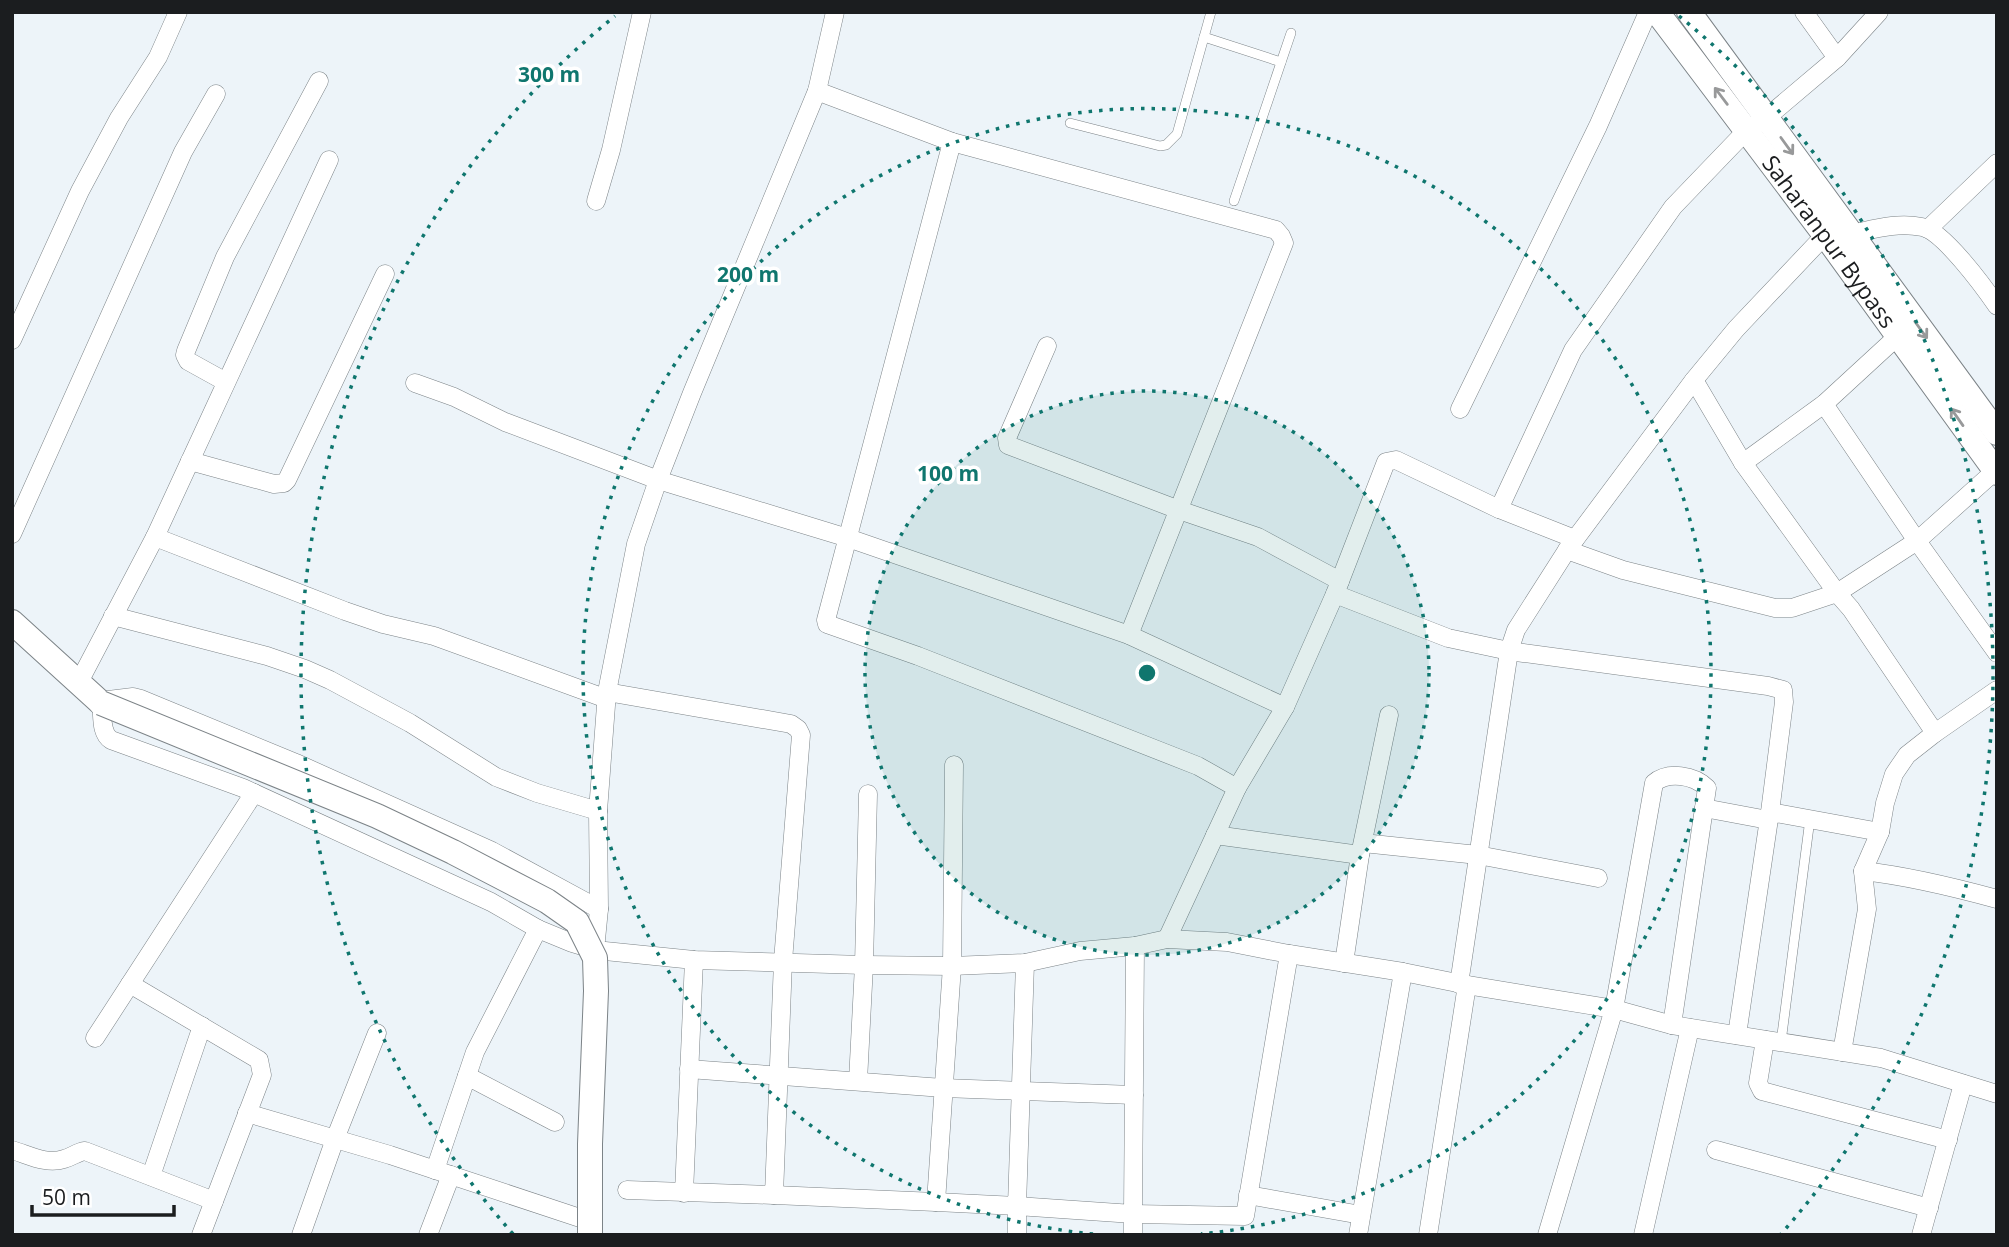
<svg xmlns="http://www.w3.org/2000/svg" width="2009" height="1247" viewBox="0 0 2009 1247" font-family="'Open Sans',sans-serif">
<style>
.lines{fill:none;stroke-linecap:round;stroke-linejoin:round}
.lane-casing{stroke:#7c8387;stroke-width:10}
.street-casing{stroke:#7c8387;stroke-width:19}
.secondary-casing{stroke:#7c8387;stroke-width:26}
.lane{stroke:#fff;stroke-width:9}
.street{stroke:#fff;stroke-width:18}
.secondary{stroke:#fff;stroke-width:24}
.secondary-bridge-casing{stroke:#7c8387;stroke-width:26;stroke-linecap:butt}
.secondary-bridge{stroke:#fff;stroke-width:24}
.oneway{stroke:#98999a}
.ring{fill:none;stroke:#0f766e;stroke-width:3.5;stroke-dasharray:3.5 7}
.labels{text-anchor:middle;stroke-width:7;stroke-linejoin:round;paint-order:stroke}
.street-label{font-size:23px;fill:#1b1d1f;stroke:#fff}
.centre{fill:#0f766e;stroke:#fff;stroke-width:3.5}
.ring-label{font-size:21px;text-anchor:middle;font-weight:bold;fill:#0f766e;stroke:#fff;stroke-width:7;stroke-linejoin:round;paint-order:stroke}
</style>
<rect width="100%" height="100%" fill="#edf4f9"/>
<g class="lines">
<g class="lane-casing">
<g id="lane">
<path d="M1204,37l77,25"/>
<path d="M1070,123l90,23 6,-1 11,-11 34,-122"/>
<path d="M1234,201l57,-168"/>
<path d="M1781,1042l29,-223"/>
</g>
</g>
<g class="street-casing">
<g id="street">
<path d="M1804,12l33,46"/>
<path d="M817,91l135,51 -126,478 1,4 91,32 280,110 39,22 -70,151"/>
<path d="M952,142l324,88 5,6 3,7 -155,392"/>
<path d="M596,201l15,-51 31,-138"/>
<path d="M1928,229l69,-66"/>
<path d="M1851,234c24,-5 46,-12 71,-7 21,4 62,60 75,79"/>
<path d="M12,340l68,-149 39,-73 39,-61 20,-45"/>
<path d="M1047,346l-40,92 1,7 171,65 79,27 82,44"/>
<path d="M1694,380l49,83 94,130 14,16 84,124 62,-43"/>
<path d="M226,382l-38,-21 -3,-6 1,-4 39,-94 94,-176"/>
<path d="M415,383l39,14 51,25 153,58 190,58 281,97 156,72"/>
<path d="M1824,404l93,137 80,112"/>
<path d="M1460,409l138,-283 50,-114"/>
<path d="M190,461l84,23 10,-1 3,-3 98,-206"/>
<path d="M1743,463l81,-59 75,-69"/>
<path d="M1499,509l74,-159 100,-143 74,-77 19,-12 71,-60 42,-46"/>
<path d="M12,534l171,-382 33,-58"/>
<path d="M155,537l190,74 38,13 51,12 173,63"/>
<path d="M1567,550l56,20 152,38h17l45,-15 80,-52 78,-70"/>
<path d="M1335,594l113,44 61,13 259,35 15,4 1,12 -14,110"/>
<path d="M113,616l154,40 38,13 25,11 80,43 86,54 41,16 61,18"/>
<path d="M79,682l76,-145 174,-377"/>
<path d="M607,692l184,32 7,5 3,6 -18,226 -9,234 -147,-5"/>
<path d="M100,701l33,-4 8,2 155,64 196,88 107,58"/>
<path d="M101,703c2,12 -1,30 10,37l132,48 248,114 47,27 34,14 23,7 99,10 170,5 88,1 73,-3 55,-12 55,-5 32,-7 60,3 62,12 114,18 64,13 147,24 58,16 209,33 116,36"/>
<path d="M1237,788l48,-81 50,-113 51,-132 10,-2 103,49 76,30"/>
<path d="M1704,808l64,12"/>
<path d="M1215,835l145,20"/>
<path d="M1363,843l115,12 120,23"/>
<path d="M1863,871c45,5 90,16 134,28"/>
<path d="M595,950l4,-41 -1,-98 9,-119 29,-148 22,-64 34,-87 125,-302 18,-79"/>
<path d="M1344,963l16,-108 29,-140"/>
<path d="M130,984l129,76 3,15 -61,160"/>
<path d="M1459,984l50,-333 7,-21 51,-80 127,-170 42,-51 89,-94"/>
<path d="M1737,1035l33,-223 110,20"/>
<path d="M95,1038l159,-245"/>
<path d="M1765,1040l-7,43 4,8 186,49"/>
<path d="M1842,1052l25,-143 -4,-38 17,-39 5,-29 9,-29 13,-19 28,-22"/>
<path d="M689,1069l254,19 191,7"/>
<path d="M467,1076l88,46"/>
<path d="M858,1081l6,-116 4,-171"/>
<path d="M247,1113l143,42 190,63"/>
<path d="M12,1150c17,5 35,15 52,9 8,-2 13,-7 21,-8l129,50"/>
<path d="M1716,1150l213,58"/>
<path d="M435,1170l40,-118 63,-123"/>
<path d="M151,1176l51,-150"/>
<path d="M684,1193l10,-233"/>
<path d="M774,1195l162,7 16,-236 2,-201"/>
<path d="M1248,1195l113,20"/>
<path d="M936,1202l81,4 8,-243"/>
<path d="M301,1235l34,-96 42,-106"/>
<path d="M428,1235l23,-60"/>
<path d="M1017,1235v-29l116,8 2,-268"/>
<path d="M1133,1235v-21l112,2 44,-262"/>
<path d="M1358,1235l45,-263"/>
<path d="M1428,1235l39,-250"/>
<path d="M1547,1235l67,-226 40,-226c14,-12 40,-8 53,5l-35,237"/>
<path d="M1643,1235l47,-207"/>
<path d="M1921,1235l42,-151"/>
</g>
</g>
<g class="secondary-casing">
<g id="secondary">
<path id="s1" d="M1657,12l168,223 172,238"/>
<path d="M1689,12l308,421"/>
<path d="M12,622l89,81"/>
</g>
</g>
<use href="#lane" class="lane"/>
<use href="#street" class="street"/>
<use href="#secondary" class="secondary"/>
<g class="secondary-bridge-casing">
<path id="secondary-bridge" d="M101,703l276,113 76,36 94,49 30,21 18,36 1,33 -6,153v91"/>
</g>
<use href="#secondary-bridge" class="secondary-bridge"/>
</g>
<defs><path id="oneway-shaft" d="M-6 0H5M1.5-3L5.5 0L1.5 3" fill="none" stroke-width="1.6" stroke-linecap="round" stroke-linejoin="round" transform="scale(1.75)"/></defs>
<g class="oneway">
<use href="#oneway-shaft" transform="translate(1721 96) rotate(-127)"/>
<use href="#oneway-shaft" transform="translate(1787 146) rotate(54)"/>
<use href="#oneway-shaft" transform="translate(1921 330) rotate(54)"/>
<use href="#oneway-shaft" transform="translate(1957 417) rotate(-125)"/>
</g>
<circle cx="1147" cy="673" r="282" fill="#0f766e" fill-opacity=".12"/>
<g class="ring">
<circle cx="1147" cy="673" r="282"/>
<path d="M1093 1234A564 564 0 1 1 1201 1234"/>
<path d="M513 1234A846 846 0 0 1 615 16M1679 16A846 846 0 0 1 1781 1234"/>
</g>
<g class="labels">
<g class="street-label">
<text dy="8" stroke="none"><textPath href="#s1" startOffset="287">Saharanpur Bypass</textPath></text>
</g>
</g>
<circle cx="1147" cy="673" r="10" class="centre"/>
<g class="ring-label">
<text x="549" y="82">300 m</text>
<text x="748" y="282">200 m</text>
<text x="948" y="481">100 m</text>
</g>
<rect width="2009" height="1247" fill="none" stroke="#1b1d1f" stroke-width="28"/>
<path d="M32 1205v10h142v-10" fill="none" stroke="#1b1d1f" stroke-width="3.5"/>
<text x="42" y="1205" font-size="21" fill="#1b1d1f" stroke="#ffffff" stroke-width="5" paint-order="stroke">50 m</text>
</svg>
